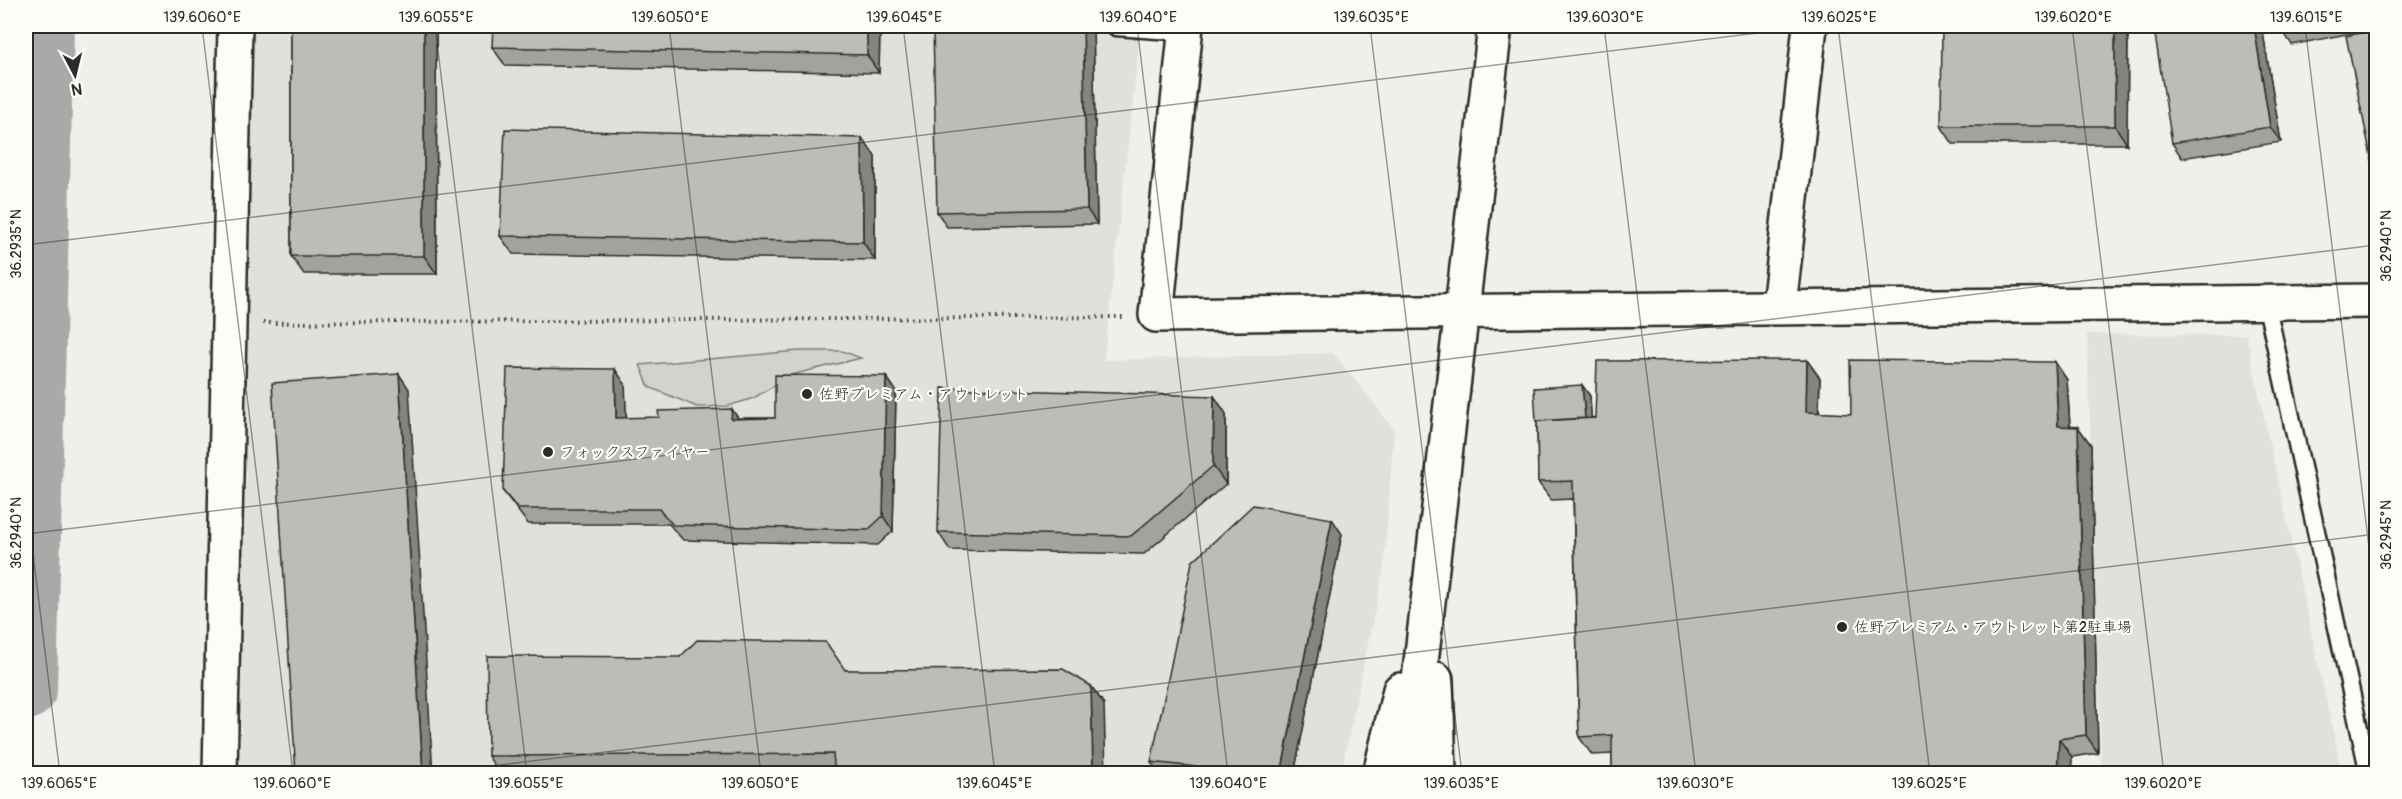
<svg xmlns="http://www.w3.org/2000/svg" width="2402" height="799" viewBox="0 0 2402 799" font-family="Pangolin,'Klee One',sans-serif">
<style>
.built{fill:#e1e0dc}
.green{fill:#d3d2cf;stroke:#7f7e7d;stroke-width:1.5}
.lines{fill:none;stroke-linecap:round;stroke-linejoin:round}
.river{stroke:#aaa9a7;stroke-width:62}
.lane-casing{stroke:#2b2b2b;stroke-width:21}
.secondary-casing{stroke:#2b2b2b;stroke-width:38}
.path{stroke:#2b2b2b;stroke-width:4;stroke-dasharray:1.5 4.5;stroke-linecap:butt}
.lane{stroke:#fdfcf7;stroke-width:16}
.secondary{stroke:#fdfcf7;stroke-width:33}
.wall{fill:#a3a29e;stroke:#2b2b2b;stroke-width:1.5}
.shaded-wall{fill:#848481;stroke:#2b2b2b;stroke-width:1.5}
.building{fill:#bdbcb8;stroke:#2b2b2b;stroke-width:1.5}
.ticks{fill:none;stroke:#2b2b2b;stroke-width:1.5;stroke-opacity:0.45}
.poi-dot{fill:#2b2b2b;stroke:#fdfcf7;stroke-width:2}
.labels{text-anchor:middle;stroke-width:4.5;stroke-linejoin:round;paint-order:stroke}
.poi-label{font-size:15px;fill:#2b2b2b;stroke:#fdfcf7;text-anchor:start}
.neatline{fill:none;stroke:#2b2b2b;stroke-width:2}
.ticks-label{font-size:15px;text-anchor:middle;fill:#2b2b2b}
</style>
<rect width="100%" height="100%" fill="#f0efeb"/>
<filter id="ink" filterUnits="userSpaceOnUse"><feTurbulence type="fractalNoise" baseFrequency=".0167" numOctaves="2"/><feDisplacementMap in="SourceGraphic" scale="12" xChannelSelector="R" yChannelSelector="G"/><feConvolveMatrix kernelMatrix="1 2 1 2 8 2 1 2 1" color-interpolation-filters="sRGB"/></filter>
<g filter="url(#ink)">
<g class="built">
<path d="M254,26h887l-37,334 229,-7 61,76 -10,138 -43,206 -1101,1z"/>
<path d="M2087,334l159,1 96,438h-240z"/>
</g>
<path class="green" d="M798,351h44l19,7 -70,17 -37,23 -26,8 -31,1 -48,-20 -9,-22z"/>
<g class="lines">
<path class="river" d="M26,689l17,-663"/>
<g class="lane-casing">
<g id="lane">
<path d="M1116,26v1l69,5"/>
<path d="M2266,302l103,472"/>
</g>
</g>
<g class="secondary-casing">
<g id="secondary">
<path d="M1186,26l-30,289 1220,-14"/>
<path d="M1779,307l31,-281"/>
<path d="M1436,679l3,95"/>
<path d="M220,774l15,-748"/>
<path d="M1380,774l20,-84"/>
<path d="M1408,774l87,-748"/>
</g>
</g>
<path class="path" d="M263,323l860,-6"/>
<use href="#lane" class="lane"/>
<use href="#secondary" class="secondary"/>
</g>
<g class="wall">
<path d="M291,26h145l1,248h-133l-13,-18z"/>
<path d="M880,26l-1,47 -374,-8 -13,-18z"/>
<path d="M1093,26l4,198 -150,3 -10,-15z"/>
<path d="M2128,26l-1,118h-174l-12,-18z"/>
<path d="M2211,26h47l5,7 18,109 -99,16 -10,-15z"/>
<path d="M2281,26h80l1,5 -70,14 -10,-15z"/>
<path d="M862,138l13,18v104l-362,-6 -13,-18z"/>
<path d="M2055,362l12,18 3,46 8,1 13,18 7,308 -26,4 -1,17h-459v-20l-20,1 -13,-18 -6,-238 -22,1 -13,-18 -1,-60 -1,-1 46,-36 8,11 1,22 229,-40 -1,35 32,1z"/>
<path d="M886,376l10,15 -3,140 -15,14 -195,-5 -14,-16h-141l-25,-33 122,-107 1,34h149z"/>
<path d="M1214,396l12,18v70l-82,70 -194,-4 -12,-18z"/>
<path d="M1342,534l-48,240h-135l-8,-12z"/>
<path d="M846,670l245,16 13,18 -269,68 -335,2 -12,-18z"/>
</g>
<g class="shaded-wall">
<path d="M424,26h12l1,248 -13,-18z"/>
<path d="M867,26h13l-1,47 -12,-18z"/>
<path d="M1083,26h10l4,198 -10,-15z"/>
<path d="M2115,26h13l-1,118 -12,-18z"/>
<path d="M2254,26h4l5,7 18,109 -11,-15z"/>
<path d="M862,138l13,18v104l-12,-18z"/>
<path d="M1807,360l13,18 -2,52 -12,-18z"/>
<path d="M2055,362l12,18 4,64 -13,-18z"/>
<path d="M615,369l10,15 2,49 -11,-15z"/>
<path d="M399,374l10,15 24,385h-10z"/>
<path d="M886,376l10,15 -3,140 -10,-15z"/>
<path d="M1582,385l8,11 2,33 -7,-11z"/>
<path d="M1214,396l12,18v70l-13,-18z"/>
<path d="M732,409l10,15 -11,-5z"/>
<path d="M2078,427l13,18 7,308 -12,-18z"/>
<path d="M1332,519l10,15 -48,240h-13z"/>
<path d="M1091,686l13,18 2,70h-13z"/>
<path d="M2059,739l13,18 -1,17h-14z"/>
</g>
<g class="building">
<rect x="291" y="26" width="133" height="230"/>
<path d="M493,26h374v29l-375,-8z"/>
<path d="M933,26h150l4,183 -150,3z"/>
<path d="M1942,26h173v100h-174z"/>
<path d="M2211,26h43l16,101 -98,16 -17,-108z"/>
<path d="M2281,26h24l-23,4z"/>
<path d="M2376,30v145l-1,1 -29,-140z"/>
<path d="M505,129l357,9 1,104 -363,-6z"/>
<path d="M1807,360l-1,52 45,2 -1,-54 205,2 3,64 20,1 8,308 -27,4 -2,35h-445v-39l-33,2 -6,-256 -35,1 -1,-61 58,-3 2,-57z"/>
<path d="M507,368l108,1 1,49 43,-1 -1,-6 74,-2 -1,10 44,-1v-43l111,1 -3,140 -15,14 -195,-5 -14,-16h-141l-15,-18z"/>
<path d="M399,374l24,400h-127l-24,-391z"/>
<path d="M1582,385l3,33 -49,3 -2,-33z"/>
<path d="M942,388l272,8 -1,70 -82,70 -193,-4z"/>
<path d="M1253,505l79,14 -51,255h-20l-110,-12 41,-200z"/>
<path d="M697,640l129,2 19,28 218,-1 28,17 2,88h-258l-2,-20 -345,2 -1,-100 193,1z"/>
</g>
</g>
<path class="ticks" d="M202,26l91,748M435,26l92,748M669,26l92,748M903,26l92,748M1137,26l91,748M1370,26l92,748M1604,26l92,748M1838,26l92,748M2072,26l92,748M2305,26l71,578M26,245l1788,-219M26,496l34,278M26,534l2350,-289M426,774l1950,-240"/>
<g class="poi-dot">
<circle cx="807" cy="394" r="6"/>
<circle cx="548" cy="452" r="6"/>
<circle cx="1842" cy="627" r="6"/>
</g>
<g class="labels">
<g class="poi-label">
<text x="819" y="399">佐野プレミアム・アウトレット</text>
<text x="560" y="457">フォックスファイヤー</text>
<text x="1854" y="632">佐野プレミアム・アウトレット第2駐車場</text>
</g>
</g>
<rect width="2402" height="799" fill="none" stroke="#fdfcf7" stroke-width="66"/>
<g transform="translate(75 75) rotate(173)" stroke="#fdfcf7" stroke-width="4.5" paint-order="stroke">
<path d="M0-4.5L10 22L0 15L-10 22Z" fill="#2b2b2b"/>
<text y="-9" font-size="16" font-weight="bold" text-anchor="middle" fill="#2b2b2b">N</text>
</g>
<rect x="33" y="33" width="2336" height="733" class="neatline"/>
<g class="ticks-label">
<text x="202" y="22">139.6060°E</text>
<text x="436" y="22">139.6055°E</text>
<text x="670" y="22">139.6050°E</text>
<text x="904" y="22">139.6045°E</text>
<text x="1138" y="22">139.6040°E</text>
<text x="1371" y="22">139.6035°E</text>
<text x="1605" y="22">139.6030°E</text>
<text x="1839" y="22">139.6025°E</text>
<text x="2073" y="22">139.6020°E</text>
<text x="2306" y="22">139.6015°E</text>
<text transform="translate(16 244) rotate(-90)" y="5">36.2935°N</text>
<text transform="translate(2386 246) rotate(-90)" y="5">36.2940°N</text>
<text transform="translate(16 533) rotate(-90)" y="5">36.2940°N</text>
<text transform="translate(2386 535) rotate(-90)" y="5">36.2945°N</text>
<text x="59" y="788">139.6065°E</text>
<text x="292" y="788">139.6060°E</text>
<text x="526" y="788">139.6055°E</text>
<text x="760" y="788">139.6050°E</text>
<text x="994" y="788">139.6045°E</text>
<text x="1228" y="788">139.6040°E</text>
<text x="1461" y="788">139.6035°E</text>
<text x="1695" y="788">139.6030°E</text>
<text x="1929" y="788">139.6025°E</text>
<text x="2163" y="788">139.6020°E</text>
</g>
</svg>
